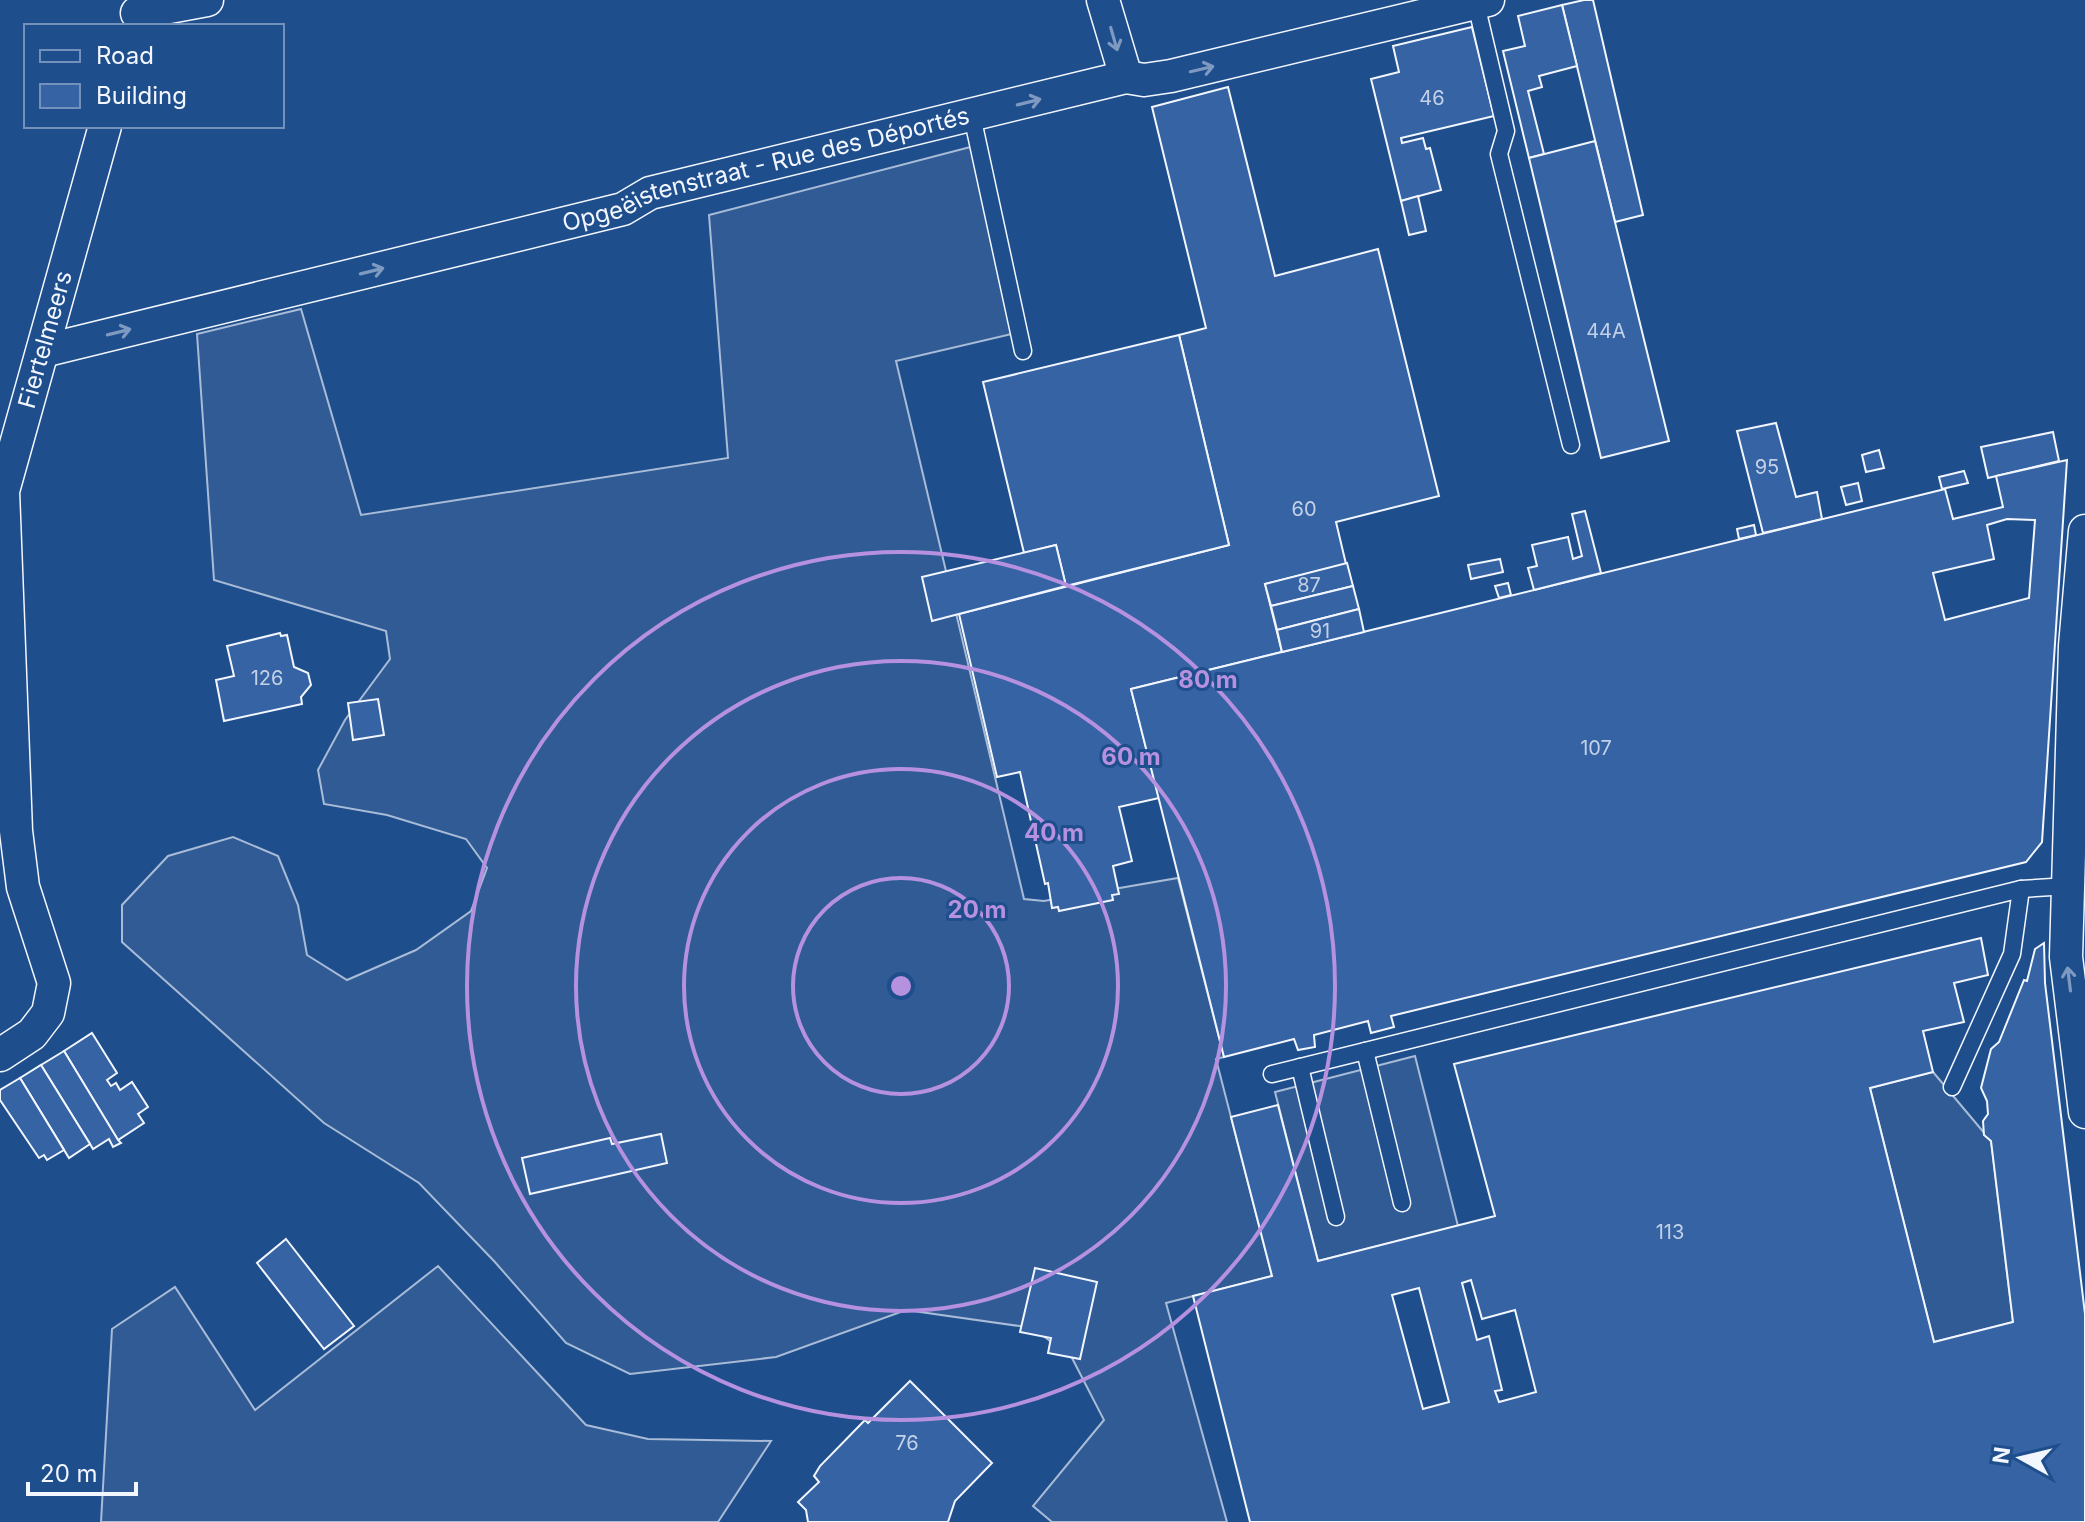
<svg xmlns="http://www.w3.org/2000/svg" width="2085" height="1522" viewBox="0 0 2085 1522" font-family="Inter,sans-serif">
<style>
.built{fill:#305b95;stroke:#a8bbd7;stroke-width:2}
.building{fill:#3563a3;stroke:#f2f6ff;stroke-width:2;fill-rule:evenodd}
.lines{fill:none;stroke-linecap:round;stroke-linejoin:round}
.lane-casing{stroke:#f2f6ff;stroke-width:19}
.street-casing{stroke:#f2f6ff;stroke-width:35}
.lane{stroke:#1f4e8c;stroke-width:16}
.street{stroke:#1f4e8c;stroke-width:32}
.oneway{stroke:#7e9ac0}
.ring{fill:none;stroke:#b691df;stroke-width:4}
.labels{text-anchor:middle;stroke-width:6;stroke-linejoin:round;paint-order:stroke}
.number-label{font-size:20px;fill:#c3d1e8}
.street-label{font-size:24px;fill:#f2f6ff;stroke:#1f4e8c}
.centre{fill:#b691df;stroke:#1f4e8c;stroke-width:4}
.ring-label{font-size:24px;text-anchor:middle;font-weight:bold;fill:#b691df;stroke:#1f4e8c;stroke-width:6;stroke-linejoin:round;paint-order:stroke}
</style>
<rect width="100%" height="100%" fill="#1f4e8c"/>
<g class="built">
<path d="M978,145l38,188 -120,28 128,538 20,2 134,-23 46,179 -8,2 56,217 -106,27 61,219h-175l-19,-16 71,-86 -32,-62 -39,-30 -127,-18 -130,47 -146,17 -64,-31 -72,-82 -75,-78 -95,-60 -202,-181v-37l46,-49 65,-19 45,19 20,49 9,50 40,25 69,-30 55,-39 16,-43 -21,-29 -79,-24 -63,-11 -6,-34 27,-50 45,-61 -4,-28 -172,-51 -17,-246 104,-25 60,206 367,-57 -19,-243z"/>
<path d="M1415,1056l43,170 -140,35 -43,-169z"/>
<path d="M1933,1072l58,69 22,181 -79,20 -64,-254z"/>
<path d="M438,1266l148,159 62,14 123,2 -53,81h-617l11,-193 63,-42 80,123z"/>
</g>
<g class="building">
<path d="M1584,0h9l50,215 -28,7 -53,-217z"/>
<path d="M1562,5l15,61 -38,10 3,11 -14,4 16,63 -15,4 -26,-107 22,-5 -7,-30z"/>
<path d="M1472,27l22,89 -93,22 1,5 21,-5 3,11 4,-1 11,42 -40,11 -30,-122 28,-7 -6,-26z"/>
<path d="M1228,87l47,189 103,-27 61,247 -103,26 10,42 -81,20 17,68 -151,37 28,109 -40,9 13,54 -19,5 6,28 -7,1 1,5 -54,11 -1,-4 -6,1 -4,-25 -3,1 -25,-112 -23,5 -38,-163 270,-69 -50,-210 27,-7 -54,-221z"/>
<path d="M1595,141l74,300 -68,17 -72,-300z"/>
<path d="M1418,196l8,35 -17,4 -8,-34z"/>
<path d="M1179,335l50,210 -163,41 -10,-41 -32,8 -41,-171z"/>
<path d="M1776,423l20,74 21,-5 5,27 -59,14 -26,-102z"/>
<path d="M2053,432l6,29 -71,17 -7,-31z"/>
<path d="M1879,450l5,18 -18,4 -4,-17z"/>
<path d="M2067,460l-25,382 -16,20 -635,154 3,11 -23,6 -3,-12 -54,14 1,12 -17,3 -4,-11 -70,18 -93,-368 814,-200 8,30 50,-12 -7,-31zM2007,519l28,1 -6,78 -84,22 -12,-47 61,-14 -7,-34z"/>
<path d="M1964,471l4,12 -26,6 -3,-12z"/>
<path d="M1858,483l4,18 -16,4 -5,-18z"/>
<path d="M1585,511l16,62 -67,17 -6,-22 9,-2 -5,-21 36,-8 5,22 9,-3 -10,-42z"/>
<path d="M1754,525l2,10 -17,4 -2,-10z"/>
<path d="M1056,545l10,41 -134,35 -10,-44z"/>
<path d="M1500,559l3,13 -32,7 -3,-14z"/>
<path d="M1347,563l6,23 -82,20 -6,-22z"/>
<path d="M1508,583l3,12 -12,3 -4,-12z"/>
<path d="M1353,586l6,23 -82,21 -6,-24z"/>
<path d="M1359,609l5,23 -82,20 -5,-22z"/>
<path d="M280,633l1,3 6,-1 7,32 14,6 3,12 -10,12 1,7 -78,17 -8,-41 18,-4 -7,-30z"/>
<path d="M378,699l6,36 -31,5 -5,-37z"/>
<path d="M1981,938l7,37 -34,8 10,39 -41,9 10,41 -63,16 64,254 79,-20 -22,-181 -7,-6 -1,-14 5,-7 -1,-13 -6,-13 10,-39 8,-7 25,-62 3,1 8,-32 9,-6 1,40 40,331v208h-835l-57,-226 79,-20 -41,-159 47,-12 40,156 177,-45 -41,-152zM1471,1280l11,39 33,-9 21,82 -37,10 -4,-11 7,-1 -13,-54 -12,4 -15,-57zM1419,1288l30,114 -26,7 -31,-114z"/>
<path d="M92,1033l25,40 -10,7 4,6 5,-3 4,7 12,-8 16,25 -10,7 6,9 -26,17 -54,-89z"/>
<path d="M64,1051l54,89 3,3 -8,4 -4,-8 -16,10 -3,-5 -49,-79z"/>
<path d="M41,1065l49,79 -21,14 -49,-80z"/>
<path d="M20,1078l44,72 -17,10 -3,-5 -5,3 -39,-58v-10z"/>
<path d="M661,1134l6,29 -137,31 -8,-36 88,-20 2,6z"/>
<path d="M286,1239l68,87 -30,23 -67,-86z"/>
<path d="M1035,1268l62,14 -17,77 -32,-6 3,-15 -31,-6z"/>
<path d="M910,1381l82,82 -37,38 -7,21h-140l-2,-12 -8,-8 21,-20 -5,-6 6,-10 45,-46 3,3z"/>
</g>
<g class="lines">
<g class="lane-casing">
<g id="lane">
<path d="M1476,4l30,127 -7,23 72,291"/>
<path d="M972,116l51,235"/>
<path d="M1365,1051l37,152"/>
<path d="M1300,1067l36,150"/>
<path d="M1272,1074l749,-185 47,-3"/>
<path d="M1952,1087l60,-133 9,-65"/>
</g>
</g>
<g class="street-casing">
<g id="street">
<path d="M1103,0l23,77"/>
<path d="M137,13l70,-13"/>
<path id="s1" d="M43,351l580,-142 27,-16 476,-116 18,3 27,-4 317,-76"/>
<path d="M2085,531l-10,115 -9,311 19,155"/>
<path id="s2" d="M0,1055l32,-21 16,-21 6,-30 -31,-96 -7,-56 -13,-340 102,-365"/>
</g>
</g>
<use href="#lane" class="lane"/>
<use href="#street" class="street"/>
</g>
<defs><path id="oneway-shaft" d="M-6 0H5M1.5-3L5.5 0L1.5 3" fill="none" stroke-width="1.6" stroke-linecap="round" stroke-linejoin="round" transform="scale(2)"/></defs>
<g class="oneway">
<use href="#oneway-shaft" transform="translate(1114 39) rotate(74)"/>
<use href="#oneway-shaft" transform="translate(1202 69) rotate(-13)"/>
<use href="#oneway-shaft" transform="translate(1029 102) rotate(-14)"/>
<use href="#oneway-shaft" transform="translate(372 271) rotate(-14)"/>
<use href="#oneway-shaft" transform="translate(119 332) rotate(-14)"/>
<use href="#oneway-shaft" transform="translate(2069 979) rotate(-97)"/>
</g>
<g class="ring">
<circle cx="901" cy="986" r="108"/>
<circle cx="901" cy="986" r="217"/>
<circle cx="901" cy="986" r="325"/>
<circle cx="901" cy="986" r="434"/>
</g>
<g class="labels">
<g class="number-label">
<text x="1432" y="105">46</text>
<text x="1606" y="338">44A</text>
<text x="1767" y="474">95</text>
<text x="1304" y="516">60</text>
<text x="1309" y="592">87</text>
<text x="1320" y="638">91</text>
<text x="267" y="685">126</text>
<text x="1596" y="755">107</text>
<text x="1670" y="1239">113</text>
<text x="907" y="1450">76</text>
</g>
<g class="street-label">
<text dy="8" stroke="none"><textPath href="#s1" startOffset="746">Opgeëistenstraat - Rue des Déportés</textPath></text>
<text dy="8" stroke="none"><textPath href="#s2" startOffset="750">Fiertelmeers</textPath></text>
</g>
</g>
<circle cx="901" cy="986" r="12" class="centre"/>
<g class="ring-label">
<text x="1208" y="688">80 m</text>
<text x="1131" y="765">60 m</text>
<text x="1054" y="841">40 m</text>
<text x="977" y="918">20 m</text>
</g>
<rect x="24" y="24" width="260" height="104" fill="#1f4e8c" stroke="#7391ba" stroke-width="2"/>
<rect x="40" y="50" width="40" height="12" fill="#1f4e8c" stroke="#7391ba" stroke-width="2"/>
<text x="96" y="64" font-size="24" fill="#f2f6ff">Road</text>
<rect x="40" y="84" width="40" height="24" fill="#3563a3" stroke="#7391ba" stroke-width="2"/>
<text x="96" y="104" font-size="24" fill="#f2f6ff">Building</text>
<g transform="translate(2021 1458) rotate(278)" stroke="#1f4e8c" stroke-width="6" paint-order="stroke">
<path d="M0-6L14 30L0 20L-14 30Z" fill="#f2f6ff"/>
<text y="-12" font-size="22" font-weight="bold" text-anchor="middle" fill="#f2f6ff">N</text>
</g>
<path d="M28 1482v12h108v-12" fill="none" stroke="#f2f6ff" stroke-width="4"/>
<text x="40" y="1482" font-size="24" fill="#f2f6ff" stroke="#1f4e8c" stroke-width="6" paint-order="stroke">20 m</text>
</svg>
